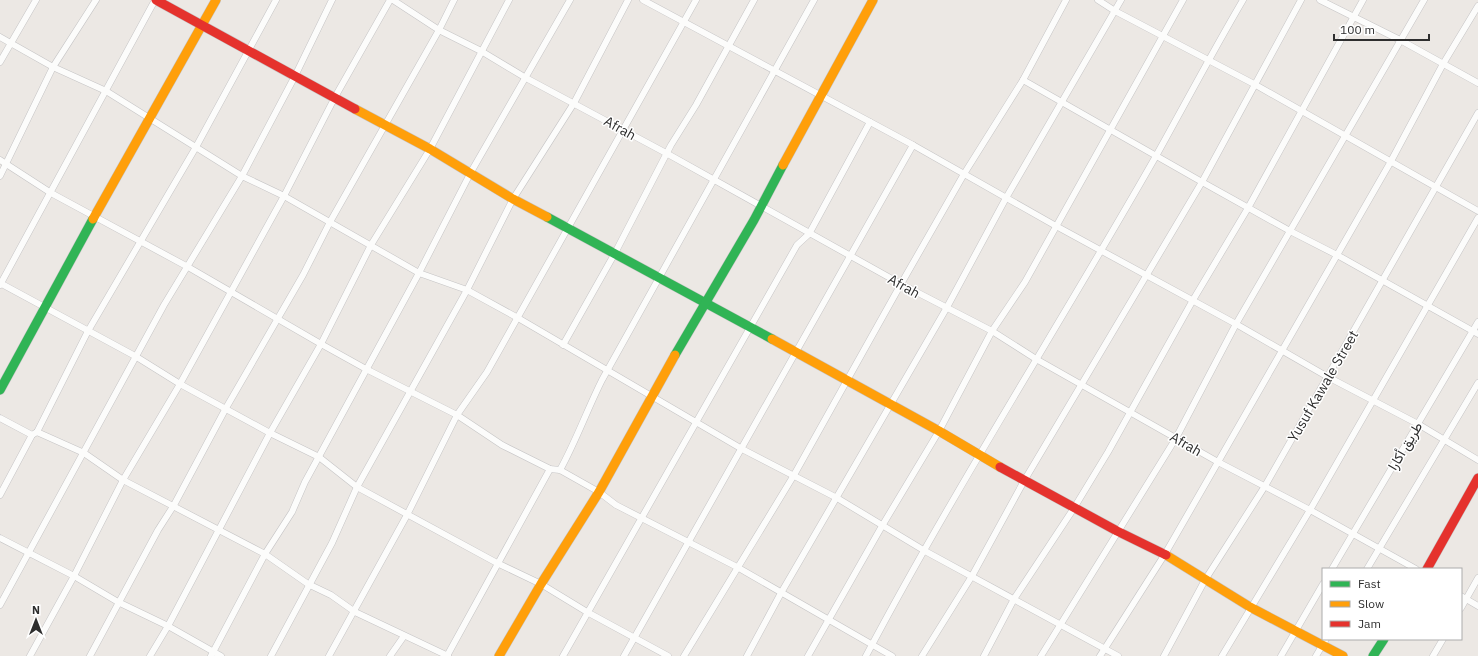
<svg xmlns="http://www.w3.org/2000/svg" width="1478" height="656" viewBox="0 0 1478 656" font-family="'IBM Plex Sans',Vazirmatn,sans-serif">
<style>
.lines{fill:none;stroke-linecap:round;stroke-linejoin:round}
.street-casing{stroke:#c5c4c5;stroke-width:7}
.fast-casing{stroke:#c5c4c5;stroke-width:10}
.slow-casing{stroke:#c5c4c5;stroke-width:10}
.jam-casing{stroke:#c5c4c5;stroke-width:10}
.street{stroke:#fcfcfb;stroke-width:6}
.fast{stroke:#30b455;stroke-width:9}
.slow{stroke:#ff9f0a;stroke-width:9}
.jam{stroke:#e5322d;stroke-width:9}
.labels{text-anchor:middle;stroke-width:3;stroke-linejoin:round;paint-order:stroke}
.street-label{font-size:14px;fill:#2e2e2e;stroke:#fff}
</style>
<rect width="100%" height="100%" fill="#ece8e4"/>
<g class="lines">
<g class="street-casing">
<g id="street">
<path d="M393,0l46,30 42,21 45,27 140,75 235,131 91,47 44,28 182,103 92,48 106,59"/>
<path d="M643,0l270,145 143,81 180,98 92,53 90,47 60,36"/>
<path d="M1098,0l17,11 139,73 224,127"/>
<path d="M1320,0l82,41 76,42"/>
<path d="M0,37l53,30 53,24 136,85 42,20 135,77 48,17 51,28 224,131 95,49 88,53 193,105"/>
<path d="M0,62l36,-62"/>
<path d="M1023,80l179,102 88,49 47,24 141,79"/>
<path d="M0,160l51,33 137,74 133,77 45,25 91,46 45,30 48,24 10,1 39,22 17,13 121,62 155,89"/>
<path d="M0,176l53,-109 43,-67"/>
<path d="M0,283l135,73 45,28 90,49 49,24 38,30 140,76 44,21 46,28 81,44"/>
<path d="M0,285l155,-285"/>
<path d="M563,345l52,-92 56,-108 25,-40 58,-105"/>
<path d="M0,418l32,17"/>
<path d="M37,432l47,21 39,27 142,74 43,30 23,11 24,17 93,44"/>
<path d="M560,470c16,-29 27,-60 42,-90l212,-380"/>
<path d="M0,495l32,-60 5,-3 51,-101 108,-184 80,-147"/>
<path d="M0,538l74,38 44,26 50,24 53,30"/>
<path d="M1332,569l146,-247"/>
<path d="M1367,569l111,-186"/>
<path d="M1461,596l17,10"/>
<path d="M0,605l164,-300 78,-129 53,-100 37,-76"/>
<path d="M1461,608l17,-30"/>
<path d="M30,656l44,-80 49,-96 57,-96 104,-188 51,-99 55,-97"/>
<path d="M90,656l68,-126 16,-25 52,-97 77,-133 27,-53 109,-192 15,-30"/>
<path d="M150,656l18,-30 102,-193 51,-89 50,-99 59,-96 79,-149"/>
<path d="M211,656l54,-102 27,-42 13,-30 114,-209 52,-101 99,-172"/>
<path d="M271,656l61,-113 25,-56 110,-197 46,-91 61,-96 54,-103"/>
<path d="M329,656l78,-141 50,-100 30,-43 209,-372"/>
<path d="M390,656l14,-20"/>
<path d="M447,656l103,-187"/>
<path d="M563,656l234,-411 12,-11 61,-112"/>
<path d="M624,656l289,-511"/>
<path d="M684,656l110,-181 107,-191 63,-110 59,-94 43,-80"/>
<path d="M747,656l34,-63 165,-284 60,-111 115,-198"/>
<path d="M808,656l74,-130 57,-95 53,-100 33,-49 158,-282"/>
<path d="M866,656c90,-170 195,-333 290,-500 29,-52 57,-105 87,-156"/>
<path d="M922,656l50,-80 52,-95 178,-299 99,-182"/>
<path d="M984,656l30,-57 60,-91 34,-56 85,-152 55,-92 115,-208"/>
<path d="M1041,656l135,-218 60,-114 188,-324"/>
<path d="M1100,656l65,-102 53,-92 172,-299 53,-99 35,-58"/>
<path d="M1164,656l41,-76 60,-94 213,-373"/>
<path d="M1222,656l88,-146 168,-292"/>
<path d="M1281,656l42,-72"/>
<path d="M1316,656l10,-17"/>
<path d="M1433,656l10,-17"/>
</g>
</g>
<g class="fast-casing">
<g id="fast">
<path d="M547,217l225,122"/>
<path d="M675,355l79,-135 29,-55"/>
<path d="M0,390l93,-171"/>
<path d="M1373,656l11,-17"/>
</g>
</g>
<g class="slow-casing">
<g id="slow">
<path d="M355,109l75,40 83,50 34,18"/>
<path d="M783,165l90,-165"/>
<path d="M93,219l123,-219"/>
<path d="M772,339l167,92 61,36"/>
<path d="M1166,555l84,52 93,49"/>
<path d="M499,656l42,-72 58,-92 76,-137"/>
</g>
</g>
<g class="jam-casing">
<g id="jam">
<path d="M156,0l199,109"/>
<path d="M1000,467l117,64 49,24"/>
<path d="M1427,569l51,-91"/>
</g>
</g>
<use href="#street" class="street"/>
<use href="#fast" class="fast"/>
<use href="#slow" class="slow"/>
<use href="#jam" class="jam"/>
</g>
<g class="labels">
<g class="street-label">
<text transform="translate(620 128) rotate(29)" y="5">Afrah</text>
<text transform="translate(904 286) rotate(29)" y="5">Afrah</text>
<text transform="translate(1323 386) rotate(-60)" y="5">Yusuf Kawale Street</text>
<text transform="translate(1186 444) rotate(30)" y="5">Afrah</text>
<text transform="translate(1405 446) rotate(-59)" y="5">طريق أكارا</text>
</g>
</g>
<rect x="1322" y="568" width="140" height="72" fill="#ffffff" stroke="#ababab"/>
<rect x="1330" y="581" width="20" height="6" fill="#30b455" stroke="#ababab"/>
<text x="1358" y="588" font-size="12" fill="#2e2e2e">Fast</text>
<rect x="1330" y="601" width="20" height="6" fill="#ff9f0a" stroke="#ababab"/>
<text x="1358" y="608" font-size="12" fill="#2e2e2e">Slow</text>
<rect x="1330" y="621" width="20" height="6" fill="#e5322d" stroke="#ababab"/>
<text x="1358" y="628" font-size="12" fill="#2e2e2e">Jam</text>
<g transform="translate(36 620)" stroke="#ffffff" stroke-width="3" paint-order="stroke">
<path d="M0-3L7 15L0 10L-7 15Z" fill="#2e2e2e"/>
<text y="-6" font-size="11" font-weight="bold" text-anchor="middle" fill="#2e2e2e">N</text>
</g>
<path d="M1334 34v6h95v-6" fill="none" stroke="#2e2e2e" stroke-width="2"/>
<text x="1340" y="34" font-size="12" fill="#2e2e2e" stroke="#ffffff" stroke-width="3" paint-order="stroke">100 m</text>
</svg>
